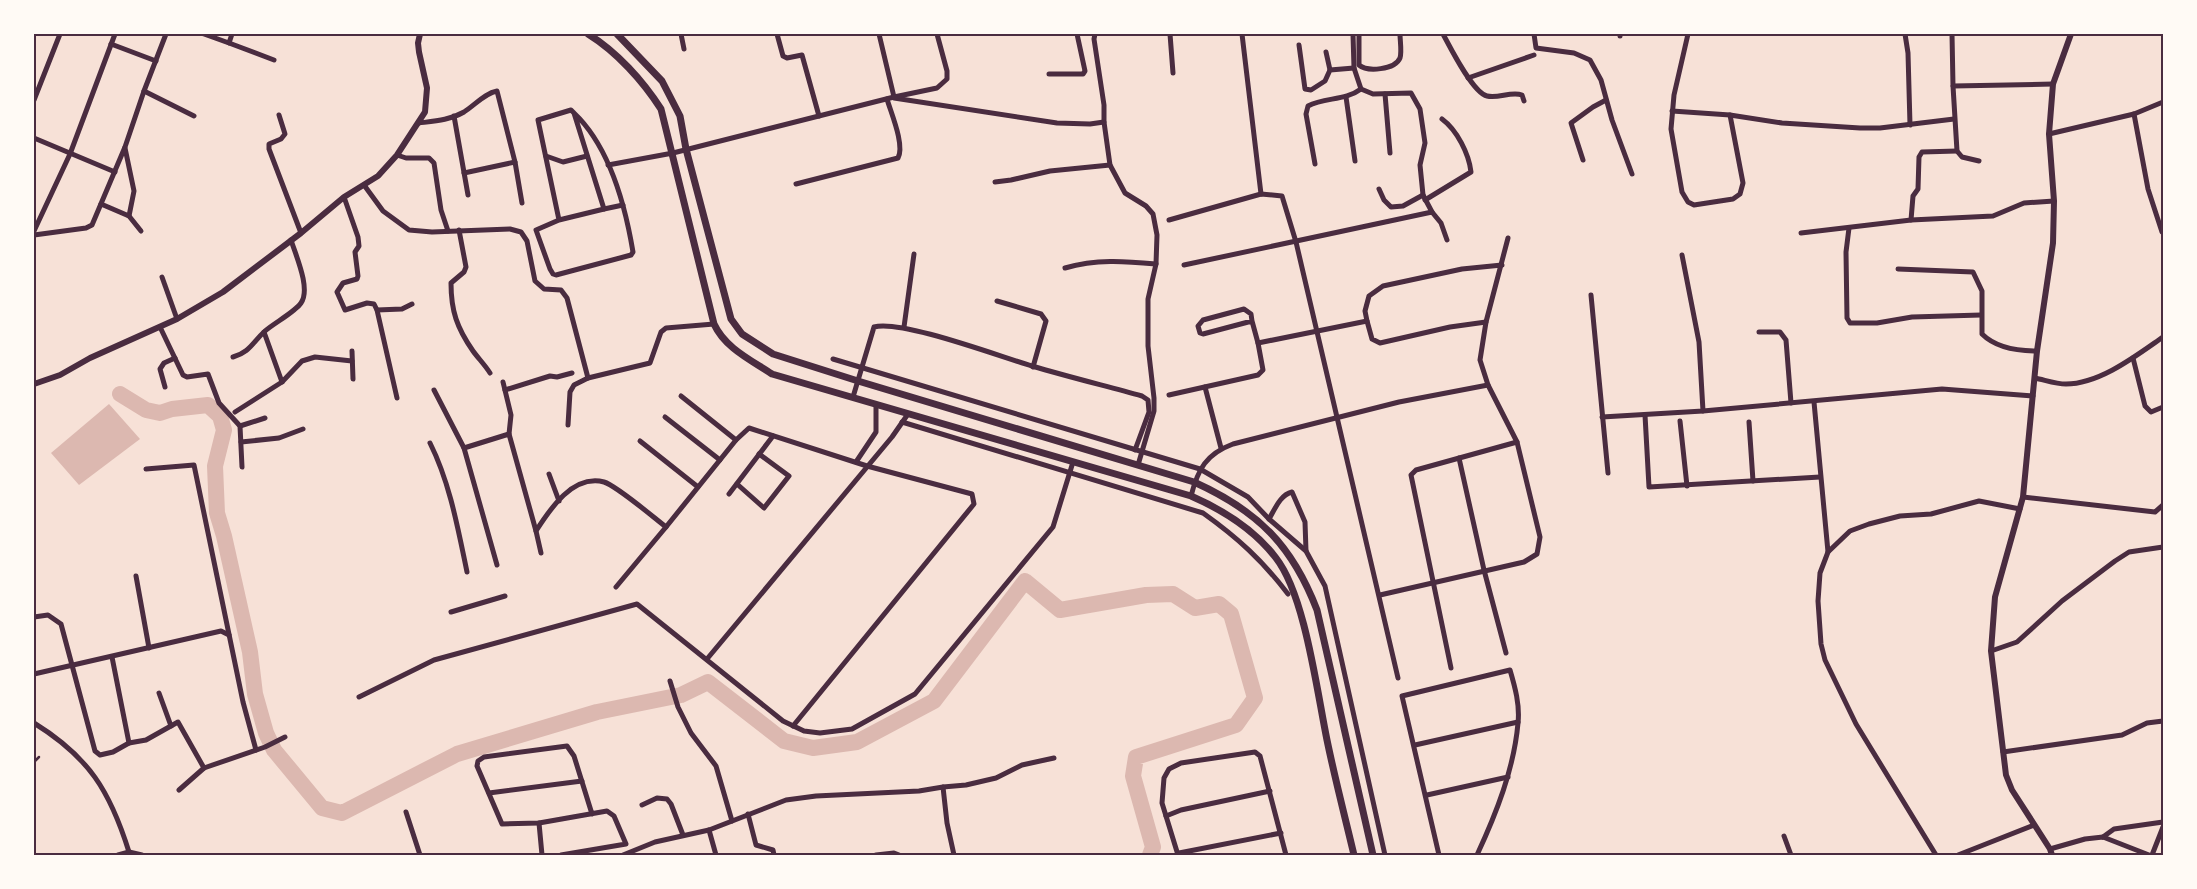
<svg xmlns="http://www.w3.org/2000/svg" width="2197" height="889" viewBox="0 0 2197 889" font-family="'Golos Text',sans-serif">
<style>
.water{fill:#dcb8b0}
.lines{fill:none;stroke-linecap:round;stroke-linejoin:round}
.river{stroke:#dcb8b0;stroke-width:16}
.service{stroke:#4a2c40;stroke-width:2.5}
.minor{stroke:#4a2c40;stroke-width:5}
.tertiary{stroke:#4a2c40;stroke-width:6}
.secondary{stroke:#4a2c40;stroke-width:7}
.neatline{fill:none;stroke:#4a2c40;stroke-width:2}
</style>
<rect width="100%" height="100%" fill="#f7e1d7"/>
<path class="water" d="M109,404l31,35 -61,46 -28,-32z"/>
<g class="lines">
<path class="river" d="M120,394l26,16 14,3 12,-4 36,-4 12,11 4,14 -9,36 2,47 7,23 26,116 5,42 11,39 8,17 48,58 20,5 115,-59 140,-42 84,-17 27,-13 76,59 29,7 44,-6 77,-41 91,-120 35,29 86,-15 27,-1 22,14 24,-4 12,10 24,84 -19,27 -100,32 -3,19 20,71 -3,8"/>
<path class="service" d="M34,762l5,-5"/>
<g class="minor">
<path d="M204,34l25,9 3,-9"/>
<path d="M681,34l3,15"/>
<path d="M777,34l6,22 4,2 15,-3 17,61"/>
<path d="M879,34l15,63"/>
<path d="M1095,34l-1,5 10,66v17l6,43 15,28 21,13 7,8 4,21 -1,29 -8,35v47l6,52v13l-16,54"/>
<path d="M1170,34l3,39"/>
<path d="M1242,34l19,160"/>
<path d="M1353,34l1,34 7,21 12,5 38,-1 9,16 5,34 -5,22 3,30 9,17"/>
<path d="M1359,34v31c8,7 36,5 41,-7 2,-6 0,-17 0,-24"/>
<path d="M1443,34c7,13 30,59 44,62 11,3 24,-5 35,-1l2,6"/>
<path d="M1534,34l2,14 38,5 16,7 11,20 11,40 20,54"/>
<path d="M1620,34v2"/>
<path d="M1688,34l-14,61 -3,34 11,63 6,10 6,3 39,-6 7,-5 3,-11 -13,-68"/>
<path d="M1905,34l3,19 2,72"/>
<path d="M1952,34l1,52 4,65 5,6 17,4"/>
<path d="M229,43l45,17"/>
<path d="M111,44l45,17"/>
<path d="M1299,45l6,44 6,1 14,-9 5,-11 24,-2"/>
<path d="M1326,52l4,18"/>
<path d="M1049,74h34l2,-3 -8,-37"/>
<path d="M1468,78l66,-23"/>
<path d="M1953,86l100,-2"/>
<path d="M144,91l50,25"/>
<path d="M1385,94l5,59"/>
<path d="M1346,97l9,64"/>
<path d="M894,98l163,25 33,1 14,-2"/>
<path d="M34,100l26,-66"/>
<path d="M1672,111l58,4 52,8 78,5h20l74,-9"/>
<path d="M2134,114l14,75 14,43"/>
<path d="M279,115l6,19 -4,5 -12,5v5l32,84"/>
<path d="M454,116l14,79"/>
<path d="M419,123c16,-2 31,-3 45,-11 11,-7 21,-19 33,-21l18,71 7,41"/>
<path d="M2049,134l85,-20 29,-12"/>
<path d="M34,138l81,34"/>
<path d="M125,148l9,43 -5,25"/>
<path d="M397,155l9,3h23l5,5 7,47 7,21"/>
<path d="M546,156l17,6 24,-6"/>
<path d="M1583,160l-12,-37 22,-16 13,-7"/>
<path d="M1315,164l-9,-50 2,-8c17,-9 37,-5 53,-17"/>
<path d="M608,165l65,-12 221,-56 43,-9 10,-9v-8l-10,-37"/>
<path d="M464,173l51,-11"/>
<path d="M995,182l16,-2 39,-9 60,-6"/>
<path d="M796,184l102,-26c7,-13 -7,-45 -11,-59"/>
<path d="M364,185l19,26 26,19 23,2 78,-3 11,3 6,9 8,40 9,8 17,1 6,8 21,80 -14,7 -4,7 -2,33"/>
<path d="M1379,189l5,11 7,7 12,-1 20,-11"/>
<path d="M344,197l14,40 1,9 -4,6 3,24 -1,3 -14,4 -6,9 8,18 22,-7 7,1 3,6 20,88"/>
<path d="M1425,200l46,-28c-2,-18 -14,-42 -29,-53"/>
<path d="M101,204l28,12 12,15"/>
<path d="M604,209l19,-4"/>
<path d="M559,220l-21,-100 33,-10 3,3 30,96 -45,11 -23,10 14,39 3,5 3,1 75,-20 2,-3c-8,-48 -23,-105 -59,-139"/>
<path d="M1169,220l92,-26 21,2 14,46 102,436"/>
<path d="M1911,220l2,-24 5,-7 1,-32 3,-5 35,-1"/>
<path d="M1849,228l-3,24 1,66 3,5h27l35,-6 69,-2"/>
<path d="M459,230l7,37 -2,5 -13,11c0,28 6,45 22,68 5,7 12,14 17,22"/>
<path d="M34,231l36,-77 45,-120"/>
<path d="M1801,233l110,-13 82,-4 31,-13 30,-2"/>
<path d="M34,235l52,-7 6,-3 33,-78 19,-56 22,-57"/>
<path d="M1682,255l17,87 4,69"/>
<path d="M1184,265l248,-53 9,11 6,17"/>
<path d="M1065,268c31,-9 59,-7 91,-4"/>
<path d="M1898,269l75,3 9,19v43c14,14 36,17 55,17"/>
<path d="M162,277l15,42"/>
<path d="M1591,295l17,178"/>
<path d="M997,301l44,13 5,7 -13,46"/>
<path d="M377,310l25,-1 10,-5"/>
<path d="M1252,321l-1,-7 -7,-5 -41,11 -5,6 2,7 3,1 49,-13 6,22 109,-22 5,18 8,4 70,-16 36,-5"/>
<path d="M1367,321l-2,-10 4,-15 14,-10 79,-17 40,-4"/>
<path d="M160,327l23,48 4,2 21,-3 11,29 21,23 2,41"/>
<path d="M904,327l10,-73"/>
<path d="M264,332l18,50"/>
<path d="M1759,332h21l6,8 5,63"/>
<path d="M352,351l1,28"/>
<path d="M233,357c17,-5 19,-14 32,-26 9,-8 30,-19 36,-28 10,-14 -5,-47 -10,-63"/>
<path d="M2133,358l12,48 6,6 12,-5"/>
<path d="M833,359l367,110 48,28 21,22 37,32 19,35 60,269"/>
<path d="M588,378l62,-15 11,-31 5,-4 48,-4"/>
<path d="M2035,378c10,2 21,6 31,6 34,0 71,-29 97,-47"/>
<path d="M503,382l8,33 -2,19"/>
<path d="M165,387l-5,-18 4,-6 11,-5"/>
<path d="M1205,387l16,61"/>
<path d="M434,390l30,58 33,117"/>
<path d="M505,390l45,-14 7,1 15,-4"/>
<path d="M1169,395l89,-20 5,-5 -5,-27"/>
<path d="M681,396l55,44"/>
<path d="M853,397l21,-70c26,-8 127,30 158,39 37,11 74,20 110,30l6,4 1,12 -14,38"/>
<path d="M1814,402l14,150"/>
<path d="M235,412l47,-30 20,-21 13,-4 37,4"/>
<path d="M1645,415l4,72 171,-10"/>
<path d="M665,417l55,43"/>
<path d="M1602,417l101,-6 239,-22 91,7"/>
<path d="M1680,421l7,65"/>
<path d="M902,422l301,91c35,25 59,47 85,81"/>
<path d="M1749,422l4,59"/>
<path d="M240,426l25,-8"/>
<path d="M640,441l58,46"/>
<path d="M241,442l38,-4 24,-9"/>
<path d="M430,443c20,40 28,86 37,129"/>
<path d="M464,448l45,-14 27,97"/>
<path d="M1459,458l25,112 22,83"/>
<path d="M856,462l20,-30v-27"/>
<path d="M146,469l48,-4 49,237 13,48"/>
<path d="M549,474l10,27"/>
<path d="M737,484l27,24 25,-32 -30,-22"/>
<path d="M729,494l44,-58"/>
<path d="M1191,496c7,-27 15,-42 42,-52l166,-42 89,-17"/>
<path d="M2023,497l132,15 8,-7"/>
<path d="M1269,519c6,-10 11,-24 23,-27l13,30 1,29"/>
<path d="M666,527l70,-87 13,-12 118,38 105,28 2,10 -181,222"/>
<path d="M541,553l-5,-22c14,-22 37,-57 68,-49 13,4 49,35 62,45l-50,60"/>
<path d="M136,576l13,72"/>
<path d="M1380,595l144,-33 13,-8 3,-17 -23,-95 -29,-57 -8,-25 6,-38 22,-84"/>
<path d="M451,612l54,-16"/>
<path d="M34,617l14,-2 13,9 34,127 5,4 13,-3 16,-9"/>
<path d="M1991,651l26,-9 45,-41 53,-40 14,-9 34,-5"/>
<path d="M112,657l17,86 17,-3 32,-18 26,46"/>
<path d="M707,659l185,-222 16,-23"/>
<path d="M1451,668l-40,-193 5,-5 101,-28"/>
<path d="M34,674l187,-43 8,4"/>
<path d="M670,681l8,26 13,26 25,33 16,55"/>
<path d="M159,693l12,33"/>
<path d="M359,697l75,-37 203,-56 146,117 21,10 16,2 32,-4 63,-35 138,-167 20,-65"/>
<path d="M34,723c55,34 76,68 95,129"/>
<path d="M1415,745l103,-23"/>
<path d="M2003,752l119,-17 25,-12 16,-2"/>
<path d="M943,787l23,-2 30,-7 26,-13 32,-7"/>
<path d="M179,790l25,-22 61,-21 20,-10"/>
<path d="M489,793l93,-12"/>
<path d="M1427,795l81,-18"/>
<path d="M642,805l15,-7 10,1 4,5 12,31"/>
<path d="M406,812l14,43"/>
<path d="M748,814l8,31 17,5 1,5"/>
<path d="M1166,816l15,-6 89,-19"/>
<path d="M539,823l3,32"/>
<path d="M709,830l7,25"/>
<path d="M1784,836l7,19"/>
<path d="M2103,837l11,-8 49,-7"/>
<path d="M2050,849l35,-10 18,-2 46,18"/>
<path d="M1179,853l102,-20"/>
<path d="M118,855l11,-3 13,3"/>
<path d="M561,855l65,-11 -12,-28 -7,-5 -68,12 -37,1 -25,-58 1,-5 6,-4 83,-11 7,10 18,58"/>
<path d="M623,855l32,-13 54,-12 77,-30 30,-4 103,-5 24,-4 4,36 7,32"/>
<path d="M876,855l18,-2 5,2"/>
<path d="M1178,855l-16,-52 2,-25 5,-9 12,-6 74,-11 5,4 26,99"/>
<path d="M1439,855l-37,-159 108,-26c5,17 10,35 8,53 -4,46 -22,91 -41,132"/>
<path d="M1936,855l-80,-131 -31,-64 -4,-16 -3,-43 2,-28 8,-21 22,-21 19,-7 31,-8 31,-2 48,-13 41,8"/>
<path d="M1958,855l76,-30"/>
<path d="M2152,855l11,-28"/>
</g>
<g class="tertiary">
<path d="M34,384l26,-9 30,-17 87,-39 46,-27 78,-59 43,-36 34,-21 19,-21 28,-43 2,-24 -8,-36 -1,-9 2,-9"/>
<path d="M2052,855l-2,-6 -38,-59 -6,-15 -15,-124 4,-54 28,-100 14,-146 16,-108 1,-42 -5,-67 4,-50 18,-50"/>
</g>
<g class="secondary">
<path d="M588,34c29,18 55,47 73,75l53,215c11,24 37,36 58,50l419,122c32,14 63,33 85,62 29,37 41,134 51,182 8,39 18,77 27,115"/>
<path d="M617,34l45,47 18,35 6,33 45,170 11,15 31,20 85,27 336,101c64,29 98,63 123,128l56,245"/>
</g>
</g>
<rect width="2197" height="889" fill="none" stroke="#fffaf5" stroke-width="70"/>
<rect x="35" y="35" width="2127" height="819" class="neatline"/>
</svg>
